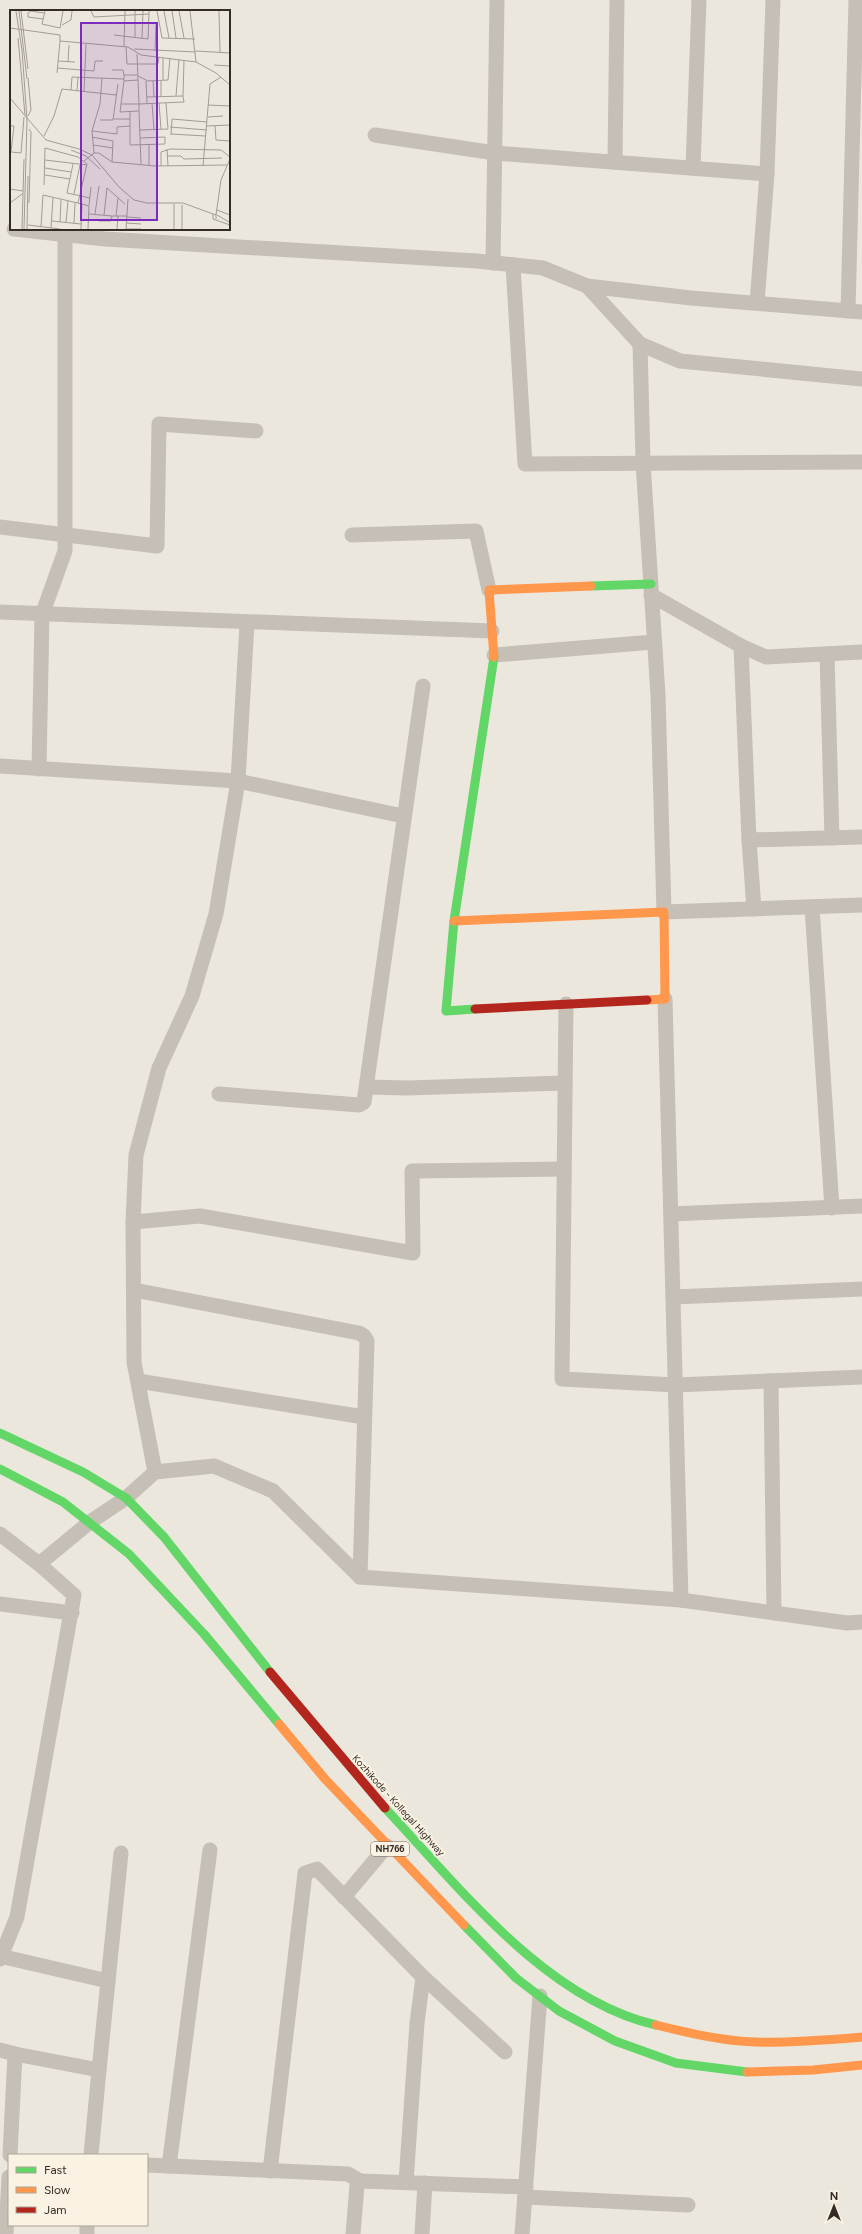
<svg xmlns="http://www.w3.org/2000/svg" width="862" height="2234" viewBox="0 0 862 2234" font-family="Figtree,sans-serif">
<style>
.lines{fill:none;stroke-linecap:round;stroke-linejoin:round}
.street{stroke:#c5bfb6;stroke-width:15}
.fast{stroke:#63d668;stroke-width:9}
.slow{stroke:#ff974d;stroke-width:9}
.jam{stroke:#b3261e;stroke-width:9}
.labels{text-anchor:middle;stroke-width:4;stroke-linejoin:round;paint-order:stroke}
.shield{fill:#faf2e2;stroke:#70675e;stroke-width:1}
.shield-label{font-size:9px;font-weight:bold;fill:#352c25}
.street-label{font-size:10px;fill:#352c25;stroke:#faf2e2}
.inset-road{fill:none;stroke:#a39c93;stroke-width:1}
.view{fill:#7b2cbf;fill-opacity:0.15;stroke:#7b2cbf;stroke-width:2}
.inset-edge{fill:none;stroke:#352c25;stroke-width:2}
</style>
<rect width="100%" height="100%" fill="#ece7dc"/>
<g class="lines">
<g class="street">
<path d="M375,135l120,18 272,21 6,-174"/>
<path d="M615,162l2,-162"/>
<path d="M693,168l6,-168"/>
<path d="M14,229l91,10 372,22 66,7 44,18 53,58 40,17 182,18"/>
<path d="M493,263l4,-263"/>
<path d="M513,265l12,199 337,-2"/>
<path d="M587,286l104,12 171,14"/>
<path d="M757,303l10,-129"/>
<path d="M848,311l8,-311"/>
<path d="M640,344l3,118 15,233 6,217 198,-7"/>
<path d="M0,527l157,19 2,-122 97,7"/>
<path d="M352,535l124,-4 13,59"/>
<path d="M651,595l90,51 25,11 96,-5"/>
<path d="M0,612l492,19"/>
<path d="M741,646l8,194 5,69"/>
<path d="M827,654l5,184"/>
<path d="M494,655l160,-13"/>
<path d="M0,766l238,15 165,35"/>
<path d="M39,769l3,-154 23,-64v-316"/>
<path d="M749,840l113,-3"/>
<path d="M812,907l20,301"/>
<path d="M665,999l16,601"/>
<path d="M566,1004l-4,375 114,6 186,-8"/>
<path d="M367,1087l40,1 158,-5"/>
<path d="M219,1094l140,11 5,-3 59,-416"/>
<path d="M671,1214l191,-8"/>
<path d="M133,1222l3,-67 23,-87 33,-72 24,-82 22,-133 9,-158"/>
<path d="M134,1290l225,43 5,3 3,5 -7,236"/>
<path d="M673,1297l189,-8"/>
<path d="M138,1381l226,36"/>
<path d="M771,1381l3,232"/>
<path d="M155,1472l-21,-110 -1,-140 67,-6 213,37 -1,-82 152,-2"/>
<path d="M0,1534l39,30 35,31 -57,322 -17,42"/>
<path d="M39,1564l51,-42 36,-24 29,-26 59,-6 59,25 87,86 321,23 166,23 15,-1"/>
<path d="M0,1604l72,9"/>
<path d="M344,1897l43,-51"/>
<path d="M0,1956l108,25"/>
<path d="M0,2050l15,4 -5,101"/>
<path d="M15,2054l84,16 -8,85"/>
<path d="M99,2070l22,-217"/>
<path d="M147,2165l201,9 12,7"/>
<path d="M169,2166l41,-316"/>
<path d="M270,2171l35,-298 12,-4 106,108 82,75"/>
<path d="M406,2182l11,-159 6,-46"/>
<path d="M525,2197l163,8"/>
<path d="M6,2234l3,-57"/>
<path d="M87,2234v-9"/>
<path d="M353,2234l4,-49 3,-4 166,6"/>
<path d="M422,2234l3,-51"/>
<path d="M522,2234l18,-238"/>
</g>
<g class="fast">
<path d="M591,586l60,-2"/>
<path d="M475,1009l-29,2 8,-90 40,-264"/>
<path d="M0,1433l83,39 43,26 38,39 106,135"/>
<path d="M0,1469l63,33 66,52 75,80 75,90"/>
<path d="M385,1808c74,79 161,192 271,217"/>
<path d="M464,1925l52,53 43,33 56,30 61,22 71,9"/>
</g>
<g class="slow">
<path d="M494,657l-5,-67 102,-4"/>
<path d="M454,921l210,-9 1,87 -18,1"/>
<path d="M279,1724l46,55 139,146"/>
<path d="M656,2025c33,8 66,16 99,17 36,1 71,-2 107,-5"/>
<path d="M747,2072l66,-2 49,-5"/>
</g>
<g class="jam">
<path d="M475,1009l172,-9"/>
<path d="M270,1672l115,136"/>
</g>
</g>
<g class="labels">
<rect class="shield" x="371" y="1842" width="38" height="14" rx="3"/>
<g class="shield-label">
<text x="390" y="1852">NH766</text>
</g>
<g class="street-label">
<text transform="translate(399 1805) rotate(48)" y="4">Kozhikode - Kollegal Highway</text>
</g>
</g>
<g transform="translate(10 10)">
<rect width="220" height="220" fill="#ece7dc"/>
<path class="inset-road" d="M6,1l6,39 5,70 -3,109M9,1l8,68M11,1l7,58M21,1l-3,2v4l15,2M21,1l13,2M35,1l-3,13 18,4 3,-17M81,1l3,6 55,-3v-3M147,1l5,27 33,1M154,1l5,27M162,1l4,27M169,1l5,27M180,1l6,51 20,11 14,12M209,1l1,41M52,15l9,-5 1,-9M0,18l50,7v6l68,6 13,8 55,7M104,25l34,4 1,-25M8,28l7,77M125,28v-27M132,28l1,-27M114,36l1,-35M116,37l1,17h31l1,-7M124,39l62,3M145,41l1,-28M186,41l34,2M127,44l2,50 45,-2 -1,-6 -36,1M48,51l17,1M58,52l1,-17M204,55l16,1M47,58l37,3 1,-10h8M102,60h11l1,5M47,63l3,-32M128,66l10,5 20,-1 2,-22M153,70v-22M114,71l14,-1M136,71l1,22M143,71l1,16M151,71v16M61,80l1,-13 52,2M67,81l1,-14M74,81l2,-47M166,86l3,-37M173,86l1,-36M0,88l17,20M142,93l2,27M149,93l2,26M111,94h18v7l-19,1 1,-8 3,-23v-6h13M198,95l22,1M129,101l2,53M120,102v33l35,-1v-7l-25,1M18,106l3,-6 -3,-32M198,107l15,-1M17,108l19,22 33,9 13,6 27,32 15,13 13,3h36l30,11M104,109h16M90,110h13l5,-36M0,116h4l-3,26 10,1 3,-36M197,116l23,-1M205,116l1,14 14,1M160,117l37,3M19,119l2,3 -2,71M130,120l28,-1 -2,-26M82,121l8,-27 2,-26M161,124l34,2M161,125l1,-16 35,3M34,126l10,-20 8,-27 54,6M82,127l21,4 -1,21M83,135l20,3M139,135v20M157,139l1,17M61,140l15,6 14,13M84,143l-2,-22 25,3v-7l13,-1M157,146h14l3,3 38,-1M35,150l42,5M74,151l10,-8h5l13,9 43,4 72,-1M63,154l-6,29 23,5M151,156v-14l9,-3 51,1 9,7M193,156l7,-82 11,-7M35,158l26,4M35,165l25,4M34,175l1,-37 33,9 9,7 -9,39M0,179l13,2M64,184l6,-29M0,193l12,-9M72,194l7,2 -1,23M164,194v25M79,195l2,-18M172,195v24M207,200l13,5M79,204l23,2M85,204l4,-28M94,205l3,-27 18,16M206,205l5,-35 9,-21M207,205l12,7M106,206l2,-18M117,207l14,1M206,209v-4l-3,-1v5l17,6M42,211l29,3M89,211h12l1,-5h15M50,212l1,-22M56,212l2,-21M64,213l1,-20M116,213l15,1M18,215l32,4M31,217l2,-32 39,9 -1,25M41,218l2,-30M12,219l2,-70M17,219l1,-53M107,219l1,-13M116,219l2,-30M116,219h15"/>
<path class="view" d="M71,13h76v197h-76z"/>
<rect width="220" height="220" class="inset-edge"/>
</g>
<rect x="8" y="2154" width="140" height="72" fill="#faf2e2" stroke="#aba396"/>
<rect x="16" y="2167" width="20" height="6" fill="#63d668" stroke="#aba396"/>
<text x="44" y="2174" font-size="12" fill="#352c25">Fast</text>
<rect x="16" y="2187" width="20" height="6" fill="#ff974d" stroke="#aba396"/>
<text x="44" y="2194" font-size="12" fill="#352c25">Slow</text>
<rect x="16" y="2207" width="20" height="6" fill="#b3261e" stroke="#aba396"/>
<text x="44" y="2214" font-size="12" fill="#352c25">Jam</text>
<g transform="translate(834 2206)" stroke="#faf2e2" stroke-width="3" paint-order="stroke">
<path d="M0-3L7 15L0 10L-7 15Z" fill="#352c25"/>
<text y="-6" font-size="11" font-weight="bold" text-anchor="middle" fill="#352c25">N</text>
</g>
</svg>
